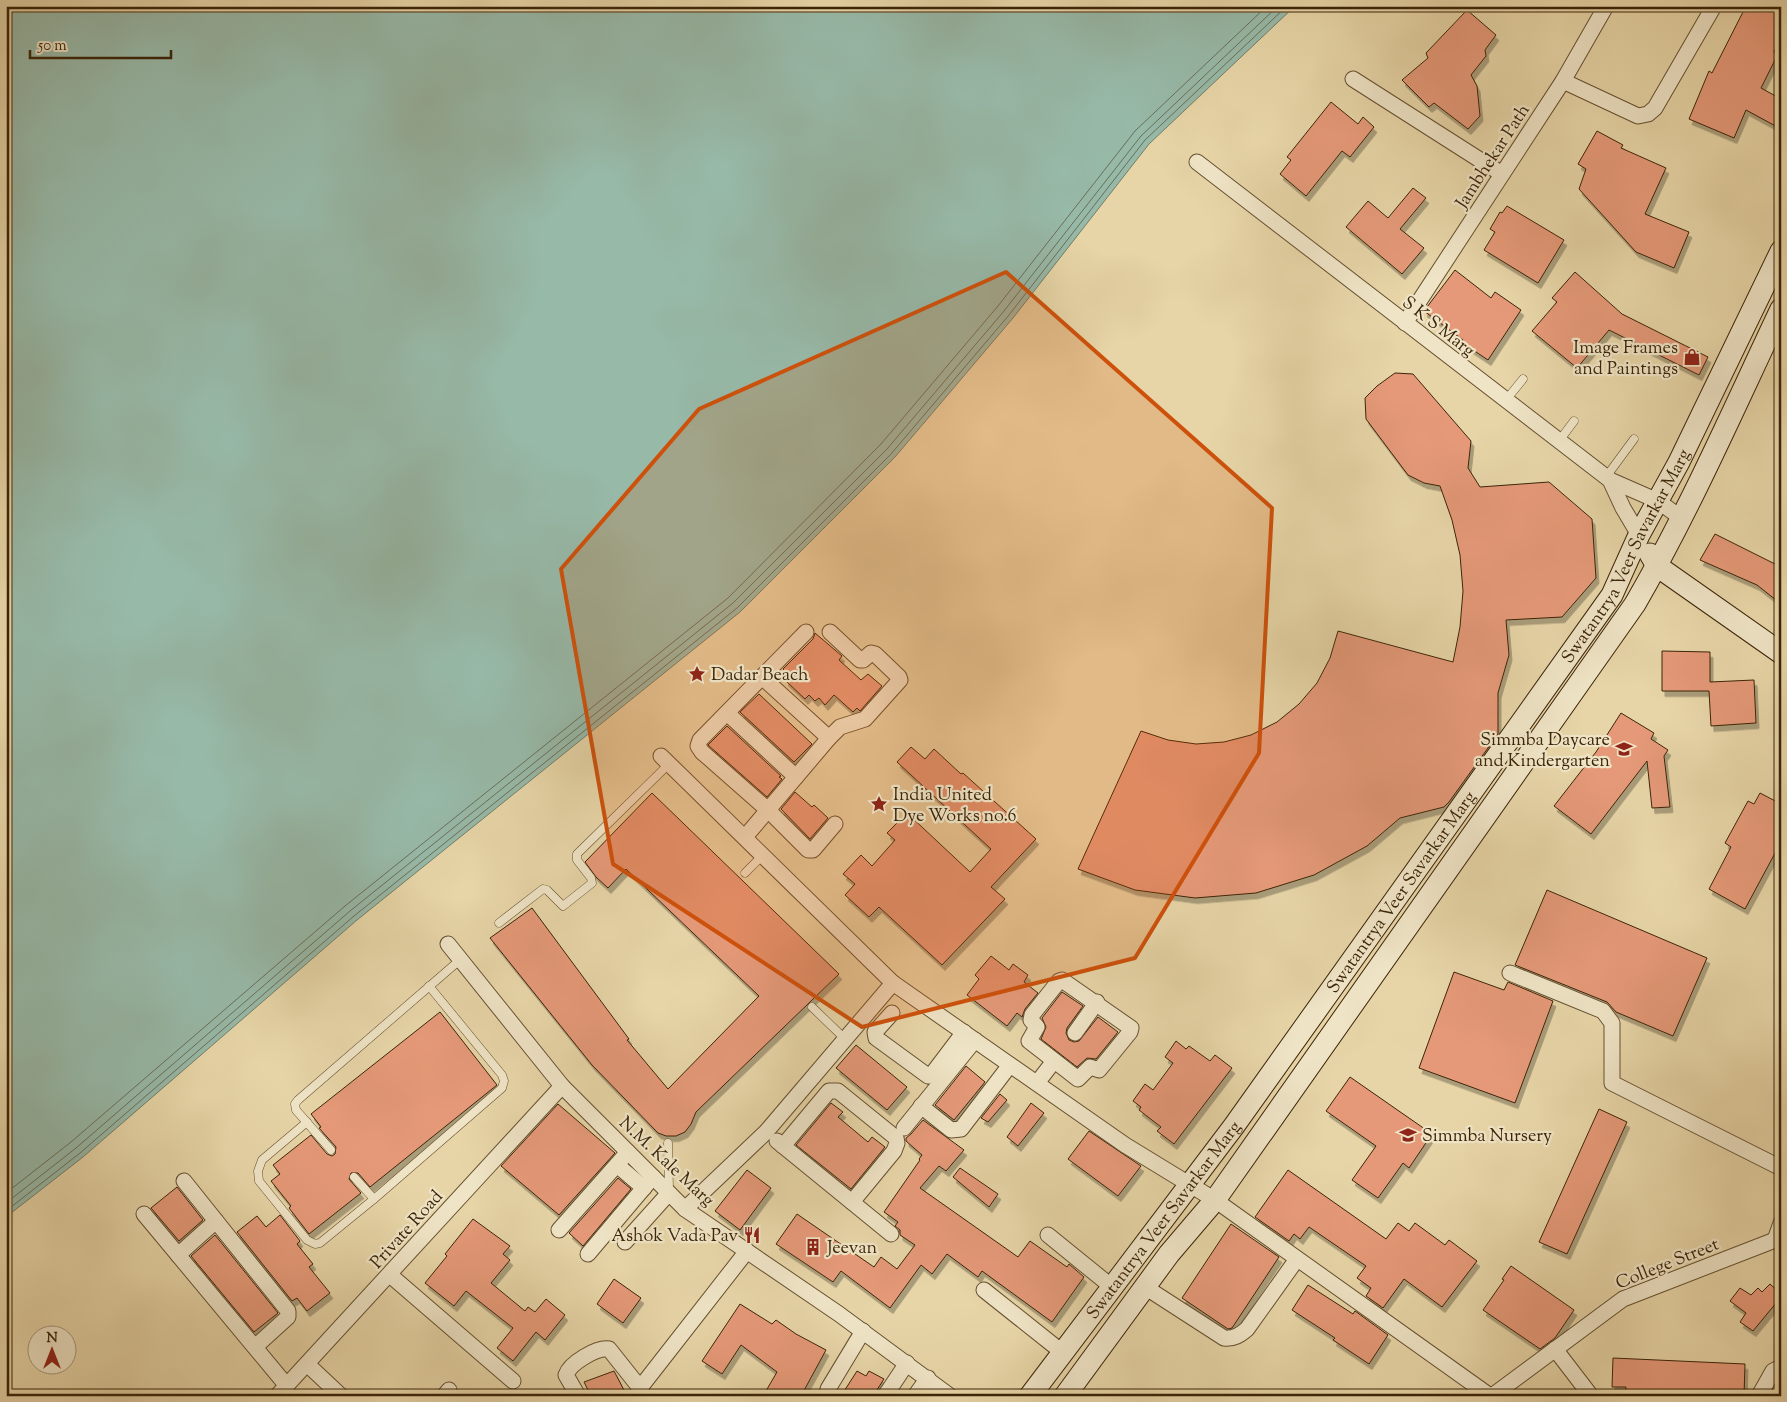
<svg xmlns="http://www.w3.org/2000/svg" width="1787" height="1402" viewBox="0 0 1787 1402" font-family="'Sorts Mill Goudy',serif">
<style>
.water{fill:#97b9a8;stroke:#727d68}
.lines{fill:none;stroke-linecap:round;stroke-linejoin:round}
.shore{stroke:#696e58;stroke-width:1}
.building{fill:#e59978;stroke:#3b2408;filter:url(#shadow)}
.lane-casing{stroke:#665030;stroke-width:9}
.street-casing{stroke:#665030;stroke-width:17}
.secondary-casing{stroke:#3b2408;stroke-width:23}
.lane{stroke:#efe4c6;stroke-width:8}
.street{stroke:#efe4c6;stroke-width:15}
.secondary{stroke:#efe4c6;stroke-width:21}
.marked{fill:#ce510b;fill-opacity:0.2;stroke:#ce510b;stroke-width:4;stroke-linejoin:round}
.labels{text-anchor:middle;stroke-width:4.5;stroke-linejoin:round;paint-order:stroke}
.street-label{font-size:18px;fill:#3b2408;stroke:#efe4c6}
.poi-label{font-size:18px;fill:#3b2408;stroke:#efe4c6;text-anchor:start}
</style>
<defs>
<filter id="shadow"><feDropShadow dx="3" dy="5.5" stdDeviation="0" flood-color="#0004"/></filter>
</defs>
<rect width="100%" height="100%" fill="#e7d5a7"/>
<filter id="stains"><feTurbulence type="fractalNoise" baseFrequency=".004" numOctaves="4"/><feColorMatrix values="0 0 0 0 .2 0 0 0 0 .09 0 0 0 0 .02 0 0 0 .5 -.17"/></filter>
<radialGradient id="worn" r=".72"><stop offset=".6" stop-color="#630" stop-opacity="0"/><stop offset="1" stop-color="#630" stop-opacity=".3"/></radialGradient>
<path class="water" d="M6,6h1289l-146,138 -136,174 -118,139 -155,155 -383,308 -274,237 -77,60z"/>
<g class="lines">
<g class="shore">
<path d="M6,1193l65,-51 274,-236 383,-308 153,-154 117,-138 137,-175 132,-125"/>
<path d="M6,1203l70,-55 274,-237 383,-308 154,-154 117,-138 137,-175 137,-130"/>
<path d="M6,1211l74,-58 274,-237 383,-308 154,-154 118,-139 136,-175 142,-134"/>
</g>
</g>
<g class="building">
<path d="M1746,6h21l14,7v24l-7,15 4,2 -17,34 20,11v30l-35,-19 -12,28 -45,-19 20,-48 3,2z"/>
<path d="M1467,10l29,25 -11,15 1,6 -15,19 6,11 3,30 -12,13 -34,-26 -5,4 -27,-27 26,-22 -2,-5z"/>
<path d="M1331,102l27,22 5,-7 11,10 -24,30 -8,-6 -36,45 -26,-22 11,-14 -4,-3z"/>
<path d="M1597,131l26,14 -2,3 45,20 -21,46 44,18 -15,36 -38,-16 -57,-63 7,-20 -8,-5z"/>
<path d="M1413,188l13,10 -26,31 24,19 -22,26 -56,-47 22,-26 20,17z"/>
<path d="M1507,206l57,34 -26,43 -54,-33 11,-18 -5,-3 10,-17 2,1z"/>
<path d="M1455,270l36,28 4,-6 26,18 -33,50 -27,-18 2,-2 -39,-29z"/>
<path d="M1575,272l47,42 86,43 -9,18 -90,-45 -32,38 -45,-37 25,-29 -5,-4z"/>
<path d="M1395,373l18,1 58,67 -3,27 12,19 69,-5 43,37 4,59 -34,39 -56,3 3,35 -11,38v41l-49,68 -5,5 -44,11 -33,28 -53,29 -58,18 -61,5 -60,-8 -57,-21 63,-138 27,9 28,4 28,-2 27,-7 26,-13 22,-18 18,-21 13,-25 8,-27 115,31 7,-35 3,-36 -3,-36 -8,-35 -12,-34 -16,-3 -16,-8 -42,-56 -1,-21 12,-12z"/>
<path d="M1715,534l66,33v37l-24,-19 -57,-25z"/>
<path d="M815,633l27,23 -3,4 22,20 7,-6 14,12 -22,25 -3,-3 -4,4 -19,-17 -9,10 -6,-7 -4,3 -6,-6 -4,4 -20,-19 4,-5 -6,-6 30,-30z"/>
<path d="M1662,651l48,1v30l44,-2 2,43 -45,3 -2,-35h-47z"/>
<path d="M759,694l53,50 -18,18 -54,-50z"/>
<path d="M1621,713l33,20 -3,6 17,11 -4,6 6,51 -18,1 -5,-47 -56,73 -37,-28 42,-54z"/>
<path d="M727,726l54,50 -2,1 3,2 -15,18 -59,-52z"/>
<path d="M911,747l14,12 9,-10 27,25 2,-1 73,66 -45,48 14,12 -63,66 -63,-58 -10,10 -24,-22 10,-11 -12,-10 18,-19 11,11 23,-26 -8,-7 20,-20 63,59 21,-23 -94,-87z"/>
<path d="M795,792l17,15 2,-2 14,13 -18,21 -29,-30z"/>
<path d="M652,793l187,181 -143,138 -5,12 -6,8 -9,4h-10l-8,-3 -66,-68 -102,-127 42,-30 97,131 -2,1 41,49 91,-93 -133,-127 -18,19 -12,-11 -11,-15z"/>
<path d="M1760,793l21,11v38l-36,67 -36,-20 22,-42 -6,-4 23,-42 6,3z"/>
<path d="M1547,890l160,68 -34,78 -57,-24 -9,-10 -92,-37z"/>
<path d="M991,956l18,14 4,-6 15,11 -4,7 14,11 -13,16 -3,8 -5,-4 -10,13 -40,-31 12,-16 -4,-4z"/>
<path d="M1454,972l50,18 4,-8 45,19 -38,102 -96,-35z"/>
<path d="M1062,992l21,14 -16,22 -1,5 3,7 5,2 5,-1 19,-24 20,15 -22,27 -9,-1 -10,9 -36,-28 5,-12 -4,-9z"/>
<path d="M440,1012l57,73 -127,102 -12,-14h-7l-2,6 12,14 -52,41 -20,-26 2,-2 -20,-25 9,-7 -7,-9 38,-30 16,19 5,2 3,-2 1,-7 -17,-19 2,-1 -10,-13z"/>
<path d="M1176,1041l10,8 3,-3 21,15 5,-6 17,13 -58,76 -17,-13 4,-4 -22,-17 2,-3 -8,-6 12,-17 8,6 20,-27 -8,-6z"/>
<path d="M856,1045l51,42 -20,23 -51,-42z"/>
<path d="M966,1066l19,16 -31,38 -19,-15z"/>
<path d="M1350,1077l82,57 -23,34 -6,-5 -25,35 -26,-18 24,-34 -50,-35z"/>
<path d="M1000,1094l7,6 -19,22 -7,-4z"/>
<path d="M831,1103l12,9 -5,5 30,25 4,-5 13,10 -34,42 -55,-44z"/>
<path d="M1031,1103l13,10 -26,33 -11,-9z"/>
<path d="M558,1104l57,49 -56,62 -58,-49z"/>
<path d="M1599,1109l28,13 -60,132 -28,-12z"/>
<path d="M923,1120l41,30 -18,21 -7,-5 -19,22 98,69 12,-16 37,26 2,-3 15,13 -32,45 -70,-51 -4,6 -31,-23 -15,20 -11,-9 -31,43 -49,-37 -8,11 -57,-38 21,-30 77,53 7,-10 16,12 18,-24 -15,-10v-5l-5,-4 3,-4 -14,-10 36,-52 -1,-1 3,-4 -16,-14v-3l5,-4z"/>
<path d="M1089,1131l52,35 -23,30 -50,-37z"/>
<path d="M960,1168l38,26 -9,13 -36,-30z"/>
<path d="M747,1170l24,18 -31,42 -25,-19z"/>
<path d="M1288,1170l98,69 12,-16 11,8 6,-8 30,22 4,-5 28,21 -35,46 -38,-28 -21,29 -17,-12 5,-8 -14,-10 9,-12 -57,-39 -9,12 -6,-5 -5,7 -34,-24z"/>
<path d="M618,1178l13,11 -48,57 -14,-13z"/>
<path d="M177,1187l26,33 -24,21 -28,-33z"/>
<path d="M280,1215l20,26 -3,3 16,20 -4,3 21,26 -23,18 -10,-13 -5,3 -55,-69 20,-16 9,11z"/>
<path d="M473,1219l37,27 -7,8 7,6 -19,23 34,28 3,-4 7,5 11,-13 19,16 -20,25 -9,-8 -23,29 -16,-13 16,-20 -47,-37 -12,15 -29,-23 22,-27 -2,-2z"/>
<path d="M1231,1224l48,33 -47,71 -4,1 -46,-31z"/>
<path d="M215,1235l63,78 -24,19 -63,-76z"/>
<path d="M1511,1266l63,44 -19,28 -15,11 -57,-39 21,-30 -2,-1z"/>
<path d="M614,1279l27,19 -18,25 -26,-19z"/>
<path d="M1770,1284l11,10v3l-28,34 -13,-9 6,-9 -16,-12 10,-13 11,7 7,-7 4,4z"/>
<path d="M1308,1285l45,29 2,-3 33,24 -19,29 -36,-24 2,-2 -43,-28z"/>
<path d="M740,1304l32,20 4,-4 20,14 30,16 -25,46h-38l14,-24 -36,-27 -19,29 -20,-13z"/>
<path d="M1613,1358l132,6 -1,32h-119l1,-9h-14z"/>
<path d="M614,1371l13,25h-36l-7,-14z"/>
<path d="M857,1371l9,5 3,-5 15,8 -11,17h-32z"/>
</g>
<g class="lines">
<g class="lane-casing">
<g id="lane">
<path d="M1506,400l17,-21"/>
<path d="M1559,441l15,-20"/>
<path d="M1606,477l28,-38"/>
<path d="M745,873l18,-18"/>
<path d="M499,923l44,-34 4,1 16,16 29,-23 -1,-5 -14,-18v-6l92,-90"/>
<path d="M812,1007l33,32"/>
<path d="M307,1122l-45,38 -4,11 1,10 48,59 8,4 5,-1 54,-44"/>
<path d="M668,1143l1,48"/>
<path d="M331,1150l-35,-40 -1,-6 3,-4 163,-141"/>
<path d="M354,1177l20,22 128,-111 2,-7 -2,-6 -73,-89"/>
</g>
</g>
<g class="street-casing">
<g id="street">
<path d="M1353,79l149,95"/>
<path d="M1563,81l75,35 10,-2 7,-6 59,-102"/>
<path d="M1197,162l413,318 13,28 16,27"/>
<path d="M1405,323l158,-242 43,-75"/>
<path d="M1610,480l48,21 23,17"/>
<path d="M806,632l-106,108 -2,6 4,6 66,58 40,40h5l22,-26"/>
<path d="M762,677l67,61"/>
<path d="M727,713l69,64"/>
<path d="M661,756l232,227 232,162 90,55 275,196"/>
<path d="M745,837l84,-99 11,-11 25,-8 35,-39 -1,-3 -24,-23 -4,-1 -8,7h-3l-30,-28"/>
<path d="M448,944l114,142 123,123 154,105 111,82"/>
<path d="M1510,973l93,38 9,12v60l169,85"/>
<path d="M1062,980l69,48 -1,4 -31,38 -9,-3 -12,12 -49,-38 8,-14 -6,-7 1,-5 27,-34z"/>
<path d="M892,1013l-17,19 1,6 52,38 5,-3 31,-41"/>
<path d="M1075,1033l22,-31"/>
<path d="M1037,1083l17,-22"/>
<path d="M921,1106l30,24 10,-1 49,-64"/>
<path d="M904,1128l71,-88"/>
<path d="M777,1141l114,93"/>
<path d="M783,1146l46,-55h9l58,47 1,5 -3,8 -42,51"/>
<path d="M617,1165l27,23"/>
<path d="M184,1181l104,130v6l-33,30"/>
<path d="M685,1209l81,-77 127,-149"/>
<path d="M144,1214l143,172"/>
<path d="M559,1230l69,-78"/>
<path d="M1048,1235l64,52"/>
<path d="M625,1242l44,-49"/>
<path d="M588,1254l65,-77"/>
<path d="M178,1255l38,-34"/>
<path d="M390,1275l123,106"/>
<path d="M1145,1287l79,51c10,1 16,-3 23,-9l50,-70"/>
<path d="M984,1290l78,62"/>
<path d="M1555,1349l36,47"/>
<path d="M307,1364l34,32"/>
<path d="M828,1389l35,-58"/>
<path d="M277,1396l285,-310"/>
<path d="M444,1396l5,-6"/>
<path d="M578,1396l-12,-21c4,-12 31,-28 43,-26l31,39"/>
<path d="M643,1396l-3,-8 107,-137"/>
<path d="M885,1396l22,-33"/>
<path d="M915,1396l13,-18"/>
<path d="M1492,1396l131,-97 152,-59 6,-17"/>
<path d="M1759,1396l14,-25 8,-4"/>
</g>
</g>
<g class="secondary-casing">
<g id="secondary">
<path d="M1650,554l7,12 124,87"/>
<path id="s1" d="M1030,1396l204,-270 378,-531 27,-60 40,-73 102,-211"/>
<path d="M1065,1396l104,-142 46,-54 420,-596c55,-95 99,-196 146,-295"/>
</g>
</g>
<use href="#lane" class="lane"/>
<use href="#street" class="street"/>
<use href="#secondary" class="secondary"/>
</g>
<path class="marked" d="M1006,272l266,236 -13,245 -124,205 -273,69 -249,-163 -52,-295 138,-160z"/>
<defs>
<g id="shop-bare" transform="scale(1.35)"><path d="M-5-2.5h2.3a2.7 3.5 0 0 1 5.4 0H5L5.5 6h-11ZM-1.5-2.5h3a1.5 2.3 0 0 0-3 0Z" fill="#8f2418" stroke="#efe4c6" stroke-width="2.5" paint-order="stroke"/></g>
<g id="sight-bare" transform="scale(1.35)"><path d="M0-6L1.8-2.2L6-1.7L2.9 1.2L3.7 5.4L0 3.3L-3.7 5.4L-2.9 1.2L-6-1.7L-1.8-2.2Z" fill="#8f2418" stroke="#efe4c6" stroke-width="2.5" paint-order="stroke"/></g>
<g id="school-bare" transform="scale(1.35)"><path d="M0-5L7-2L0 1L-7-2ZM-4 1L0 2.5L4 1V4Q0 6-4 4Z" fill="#8f2418" stroke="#efe4c6" stroke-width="2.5" paint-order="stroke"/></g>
<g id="restaurant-bare" transform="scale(1.35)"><path d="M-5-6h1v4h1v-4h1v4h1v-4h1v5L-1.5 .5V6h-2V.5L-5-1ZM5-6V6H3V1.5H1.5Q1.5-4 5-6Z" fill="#8f2418" stroke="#efe4c6" stroke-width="2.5" paint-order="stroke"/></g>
<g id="building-bare" transform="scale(1.35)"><path d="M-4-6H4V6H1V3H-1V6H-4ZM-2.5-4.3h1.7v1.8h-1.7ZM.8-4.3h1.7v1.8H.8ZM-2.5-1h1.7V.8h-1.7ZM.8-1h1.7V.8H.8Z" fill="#8f2418" stroke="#efe4c6" stroke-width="2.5" paint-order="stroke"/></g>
</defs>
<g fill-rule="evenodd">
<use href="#shop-bare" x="1692" y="357"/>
<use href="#sight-bare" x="697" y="674"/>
<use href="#school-bare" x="1624" y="749"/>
<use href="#sight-bare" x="879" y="804"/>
<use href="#school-bare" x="1408" y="1135"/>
<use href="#restaurant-bare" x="752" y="1235"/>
<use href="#building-bare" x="813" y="1247"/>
</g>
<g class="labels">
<g class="street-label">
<text transform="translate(1492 156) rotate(-57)" y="6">Jambhekar Path</text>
<text transform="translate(1439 326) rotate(38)" y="6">S K S Marg</text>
<text dy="6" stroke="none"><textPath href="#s1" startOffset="1031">Swatantrya Veer Savarkar Marg</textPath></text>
<text dy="6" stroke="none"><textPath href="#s1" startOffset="626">Swatantrya Veer Savarkar Marg</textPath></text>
<text transform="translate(667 1161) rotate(43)" y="6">N.M. Kale Marg</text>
<text dy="6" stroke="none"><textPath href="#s1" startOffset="221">Swatantrya Veer Savarkar Marg</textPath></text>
<text transform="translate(406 1229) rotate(-48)" y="6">Private Road</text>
<text transform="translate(1667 1263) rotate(-22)" y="6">College Street</text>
</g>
<g class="poi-label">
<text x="1678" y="353" text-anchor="end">Image Frames<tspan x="1678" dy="21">and Paintings</tspan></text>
<text x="711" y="680">Dadar Beach</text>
<text x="1610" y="745" text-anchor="end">Simmba Daycare<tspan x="1610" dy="21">and Kindergarten</tspan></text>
<text x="893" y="800">India United<tspan x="893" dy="21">Dye Works no.6</tspan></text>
<text x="1422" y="1141">Simmba Nursery</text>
<text x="738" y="1241" text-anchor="end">Ashok Vada Pav</text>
<text x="827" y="1253">Jeevan</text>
</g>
</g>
<rect width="1787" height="1402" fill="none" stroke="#e7d5a7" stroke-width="25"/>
<rect x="8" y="8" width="1772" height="1387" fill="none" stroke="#3b2408" stroke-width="2.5"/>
<rect x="12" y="12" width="1762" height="1377" fill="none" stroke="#3b2408"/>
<g transform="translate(52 1350)"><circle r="24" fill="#efe4c6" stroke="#a7977a"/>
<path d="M0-4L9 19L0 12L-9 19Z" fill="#8f2418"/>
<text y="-8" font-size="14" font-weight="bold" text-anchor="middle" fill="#3b2408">N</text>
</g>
<path d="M30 50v8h141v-8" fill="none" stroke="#3b2408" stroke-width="2.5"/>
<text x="38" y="50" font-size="15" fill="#3b2408" stroke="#efe4c6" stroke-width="4" paint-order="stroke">50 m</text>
<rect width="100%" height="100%" filter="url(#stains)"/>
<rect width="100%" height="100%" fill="url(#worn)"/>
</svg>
